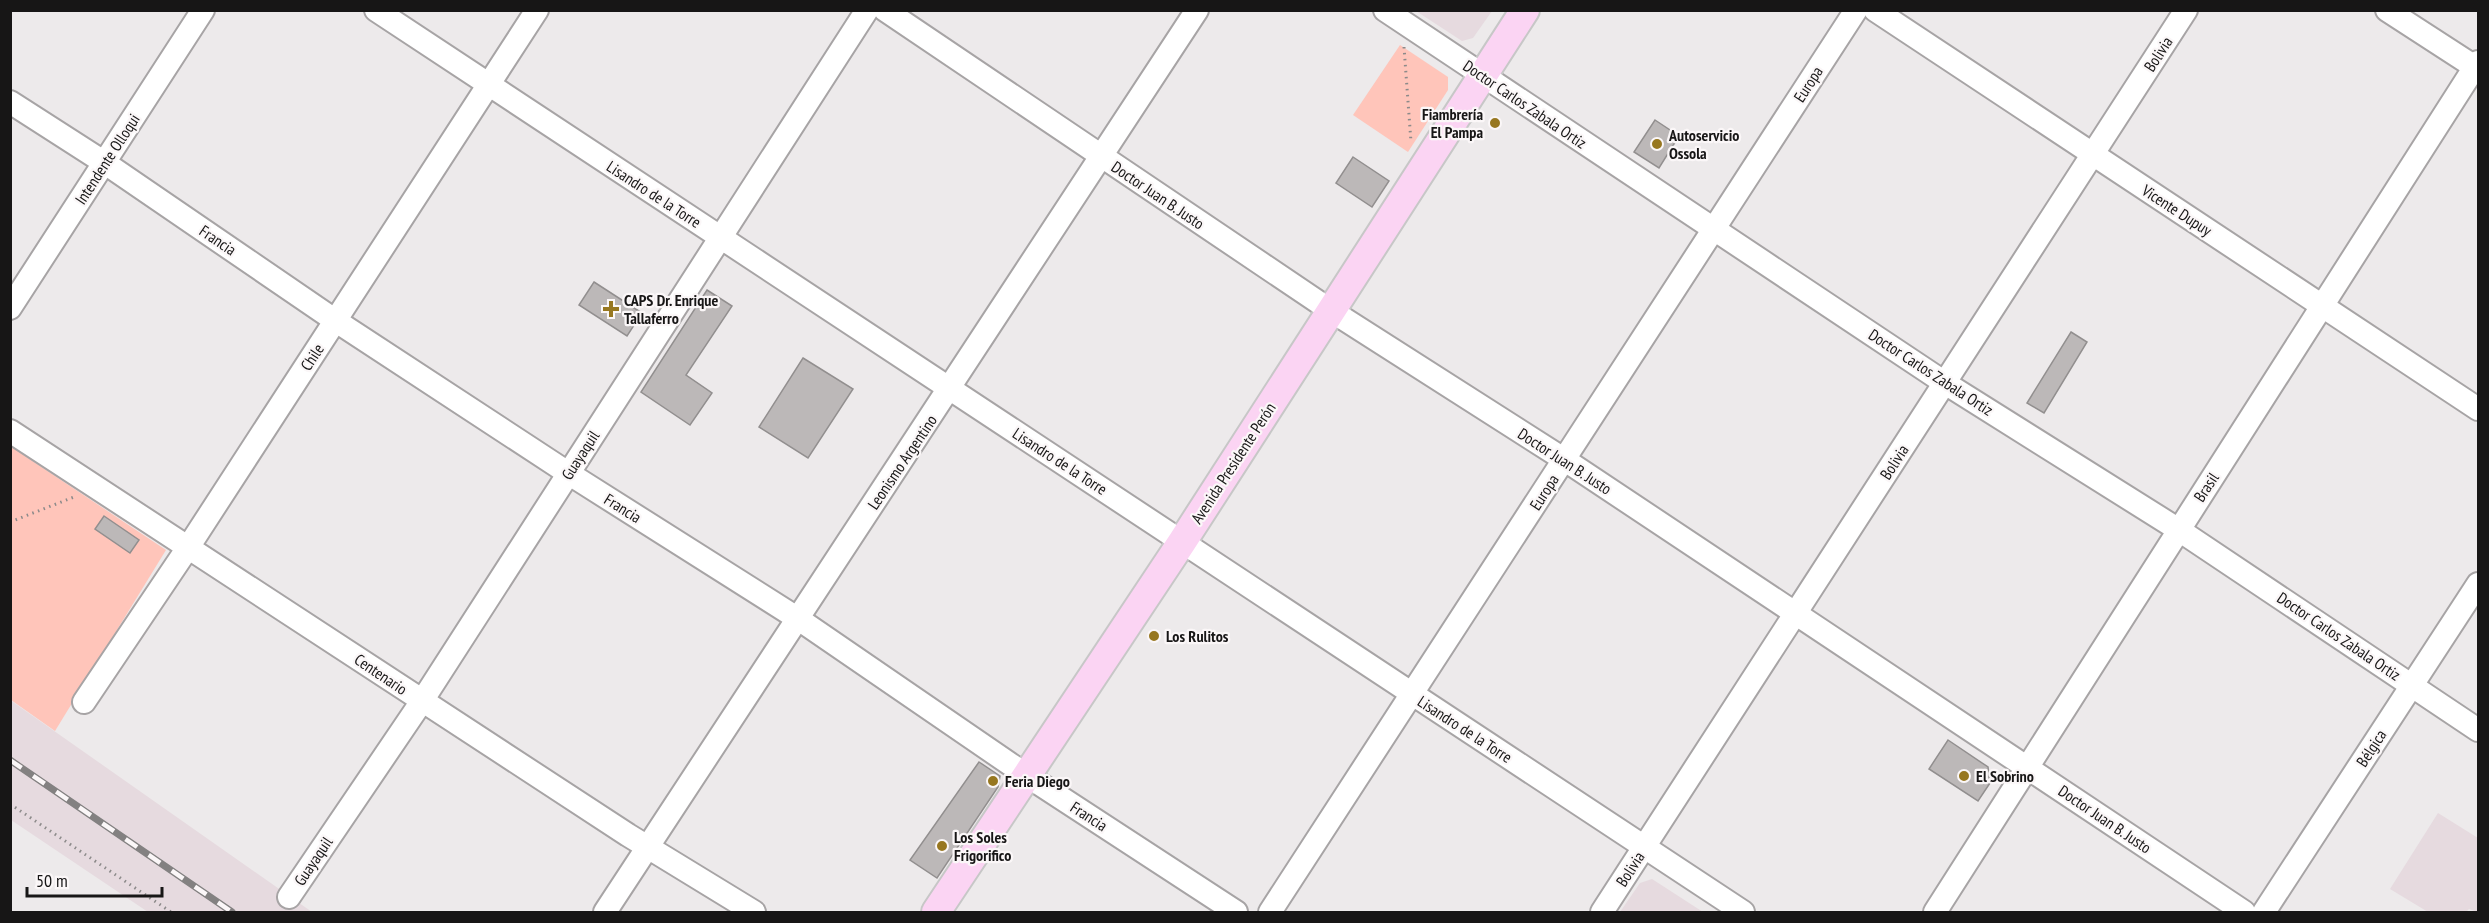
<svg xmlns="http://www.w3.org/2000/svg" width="2489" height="923" viewBox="0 0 2489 923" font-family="'PT Sans Narrow',sans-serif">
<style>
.built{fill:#e6dadf}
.green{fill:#ffc5ba}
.building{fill:#bcb8b8;stroke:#928f8f;stroke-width:1.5}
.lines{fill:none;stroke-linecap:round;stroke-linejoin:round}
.minor-casing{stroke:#a7a4a5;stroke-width:26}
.major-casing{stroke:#c7c7c7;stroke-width:32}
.path{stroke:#8c8a8a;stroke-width:3;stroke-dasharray:1.5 4.5;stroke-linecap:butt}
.minor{stroke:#fff;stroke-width:22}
.major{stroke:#fbd4f3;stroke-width:28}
.rail-casing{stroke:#838181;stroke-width:7}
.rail{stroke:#fbf7f8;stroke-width:4.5;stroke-dasharray:14;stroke-linecap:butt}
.poi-dot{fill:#977720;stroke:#fbf7f8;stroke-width:2}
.labels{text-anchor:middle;stroke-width:4.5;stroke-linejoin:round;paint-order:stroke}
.street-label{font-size:16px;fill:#171616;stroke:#fbf7f8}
.poi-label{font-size:16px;font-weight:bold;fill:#171616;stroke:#fbf7f8;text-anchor:start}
</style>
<rect width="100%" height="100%" fill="#edeaeb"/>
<g class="built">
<path d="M1416,11h76l-19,27 -11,3z"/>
<path d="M10,700l302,212h-164l-137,-92z"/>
<path d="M2438,813l40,25v74l-9,-3 -3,3h-38l-38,-23z"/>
<path d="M1652,879l51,33h-83l20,-29z"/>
</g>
<g class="green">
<path d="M1400,45l48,32v13l-40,62 -55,-37z"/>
<path d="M10,446l156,104 -111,181 -44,-31z"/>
</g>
<g class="building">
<path d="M1655,120l24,16 -20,32 -25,-16z"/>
<path d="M1353,157l36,24 -17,26 -36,-24z"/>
<path d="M594,282l48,31 -15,23 -48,-31z"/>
<path d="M707,290l25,16 -46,69 26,18 -22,32 -49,-33z"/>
<path d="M2071,332l16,10 -43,71 -17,-10z"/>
<path d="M803,358l50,31 -45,69 -49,-31z"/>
<path d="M104,516l35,24 -9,13 -35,-24z"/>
<path d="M1948,740l40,27 2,16 -12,18 -49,-32z"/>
<path d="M979,762l21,14 -2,11 -61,91 -27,-18z"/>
</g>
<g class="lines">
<g class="minor-casing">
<g id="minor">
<path d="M376,10l1367,902"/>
<path d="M885,10l445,300 235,150 679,452"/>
<path d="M1385,10l560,373 234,147 299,200"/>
<path d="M1875,10l603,399"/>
<path d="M2387,10l91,59"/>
<path d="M10,102l95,61 231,158 232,152 229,145 229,157 210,137"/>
<path d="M10,308l193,-298"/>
<path d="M10,431l618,404 126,77"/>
<path d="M84,702l105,-156 348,-536"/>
<path d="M289,897l133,-196 445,-691"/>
<path d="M605,912c197,-300 396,-600 592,-902"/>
<path d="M1270,912l586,-902"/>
<path d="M1602,912l584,-902"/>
<path d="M1935,912l543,-850"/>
<path d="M2264,912l214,-328"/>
</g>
</g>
<g class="major-casing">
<path id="major" d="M936,912l246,-370 343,-532"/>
</g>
<g class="path">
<path d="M1404,47l7,95"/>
<path d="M10,522l64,-25"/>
<path d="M10,804l161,108"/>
</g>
<use href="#minor" class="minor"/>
<use href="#major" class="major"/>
<g class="rail-casing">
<path id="rail" d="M10,760l222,152"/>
</g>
<use href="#rail" class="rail"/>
</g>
<g class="poi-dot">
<circle cx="1495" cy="123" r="6"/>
<circle cx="1657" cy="144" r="6"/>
<path d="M608 300h6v6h6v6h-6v6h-6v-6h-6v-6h6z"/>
<circle cx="1154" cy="636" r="6"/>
<circle cx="1964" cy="776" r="6"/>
<circle cx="993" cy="781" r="6"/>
<circle cx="942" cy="846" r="6"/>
</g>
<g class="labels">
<g class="street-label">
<text transform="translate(2158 54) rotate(-57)" y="6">Bolivia</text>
<text transform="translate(1808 84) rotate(-57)" y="6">Europa</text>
<text transform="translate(1525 104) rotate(34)" y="6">Doctor Carlos Zabala Ortiz</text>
<text transform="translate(107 159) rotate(-57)" y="6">Intendente Olloqui</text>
<text transform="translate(654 194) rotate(33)" y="6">Lisandro de la Torre</text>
<text transform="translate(1158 195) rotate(34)" y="6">Doctor Juan B. Justo</text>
<text transform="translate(2177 210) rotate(33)" y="6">Vicente Dupuy</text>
<text transform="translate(218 240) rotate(34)" y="6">Francia</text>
<text transform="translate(312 357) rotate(-57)" y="6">Chile</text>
<text transform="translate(1931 372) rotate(33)" y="6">Doctor Carlos Zabala Ortiz</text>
<text transform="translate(580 455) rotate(-57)" y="6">Guayaquil</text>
<text transform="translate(1060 461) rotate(33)" y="6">Lisandro de la Torre</text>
<text transform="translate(1565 461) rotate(33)" y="6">Doctor Juan B. Justo</text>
<text transform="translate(902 462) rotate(-56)" y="6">Leonismo Argentino</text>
<text transform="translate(1894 462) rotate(-57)" y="6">Bolivia</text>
<text transform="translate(1233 463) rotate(-57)" y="6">Avenida Presidente Perón</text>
<text transform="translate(2206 487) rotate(-57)" y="6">Brasil</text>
<text transform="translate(1544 492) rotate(-57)" y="6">Europa</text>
<text transform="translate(623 508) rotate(32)" y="6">Francia</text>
<text transform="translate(2339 636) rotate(34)" y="6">Doctor Carlos Zabala Ortiz</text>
<text transform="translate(381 674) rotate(34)" y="6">Centenario</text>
<text transform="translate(1465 729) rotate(33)" y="6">Lisandro de la Torre</text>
<text transform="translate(2371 748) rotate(-57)" y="6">Bélgica</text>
<text transform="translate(1089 816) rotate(33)" y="6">Francia</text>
<text transform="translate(2105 819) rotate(34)" y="6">Doctor Juan B. Justo</text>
<text transform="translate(313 861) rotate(-56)" y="6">Guayaquil</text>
<text transform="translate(1630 869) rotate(-57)" y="6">Bolivia</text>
</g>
<g class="poi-label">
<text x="1483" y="120" text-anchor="end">Fiambrería<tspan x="1483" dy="18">El Pampa</tspan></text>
<text x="1669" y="141">Autoservicio<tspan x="1669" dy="18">Ossola</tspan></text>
<text x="624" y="306">CAPS Dr. Enrique<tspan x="624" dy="18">Tallaferro</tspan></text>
<text x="1166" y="642">Los Rulitos</text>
<text x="1976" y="782">El Sobrino</text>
<text x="1005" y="787">Feria Diego</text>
<text x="954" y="843">Los Soles<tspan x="954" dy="18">Frigorifico</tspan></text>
</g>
</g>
<rect width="2489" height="923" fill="none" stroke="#171616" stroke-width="24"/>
<path d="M27 887v9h135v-9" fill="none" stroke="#171616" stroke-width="3"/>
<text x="36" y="887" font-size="18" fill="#171616" stroke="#fbf7f8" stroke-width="4.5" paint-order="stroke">50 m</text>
</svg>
